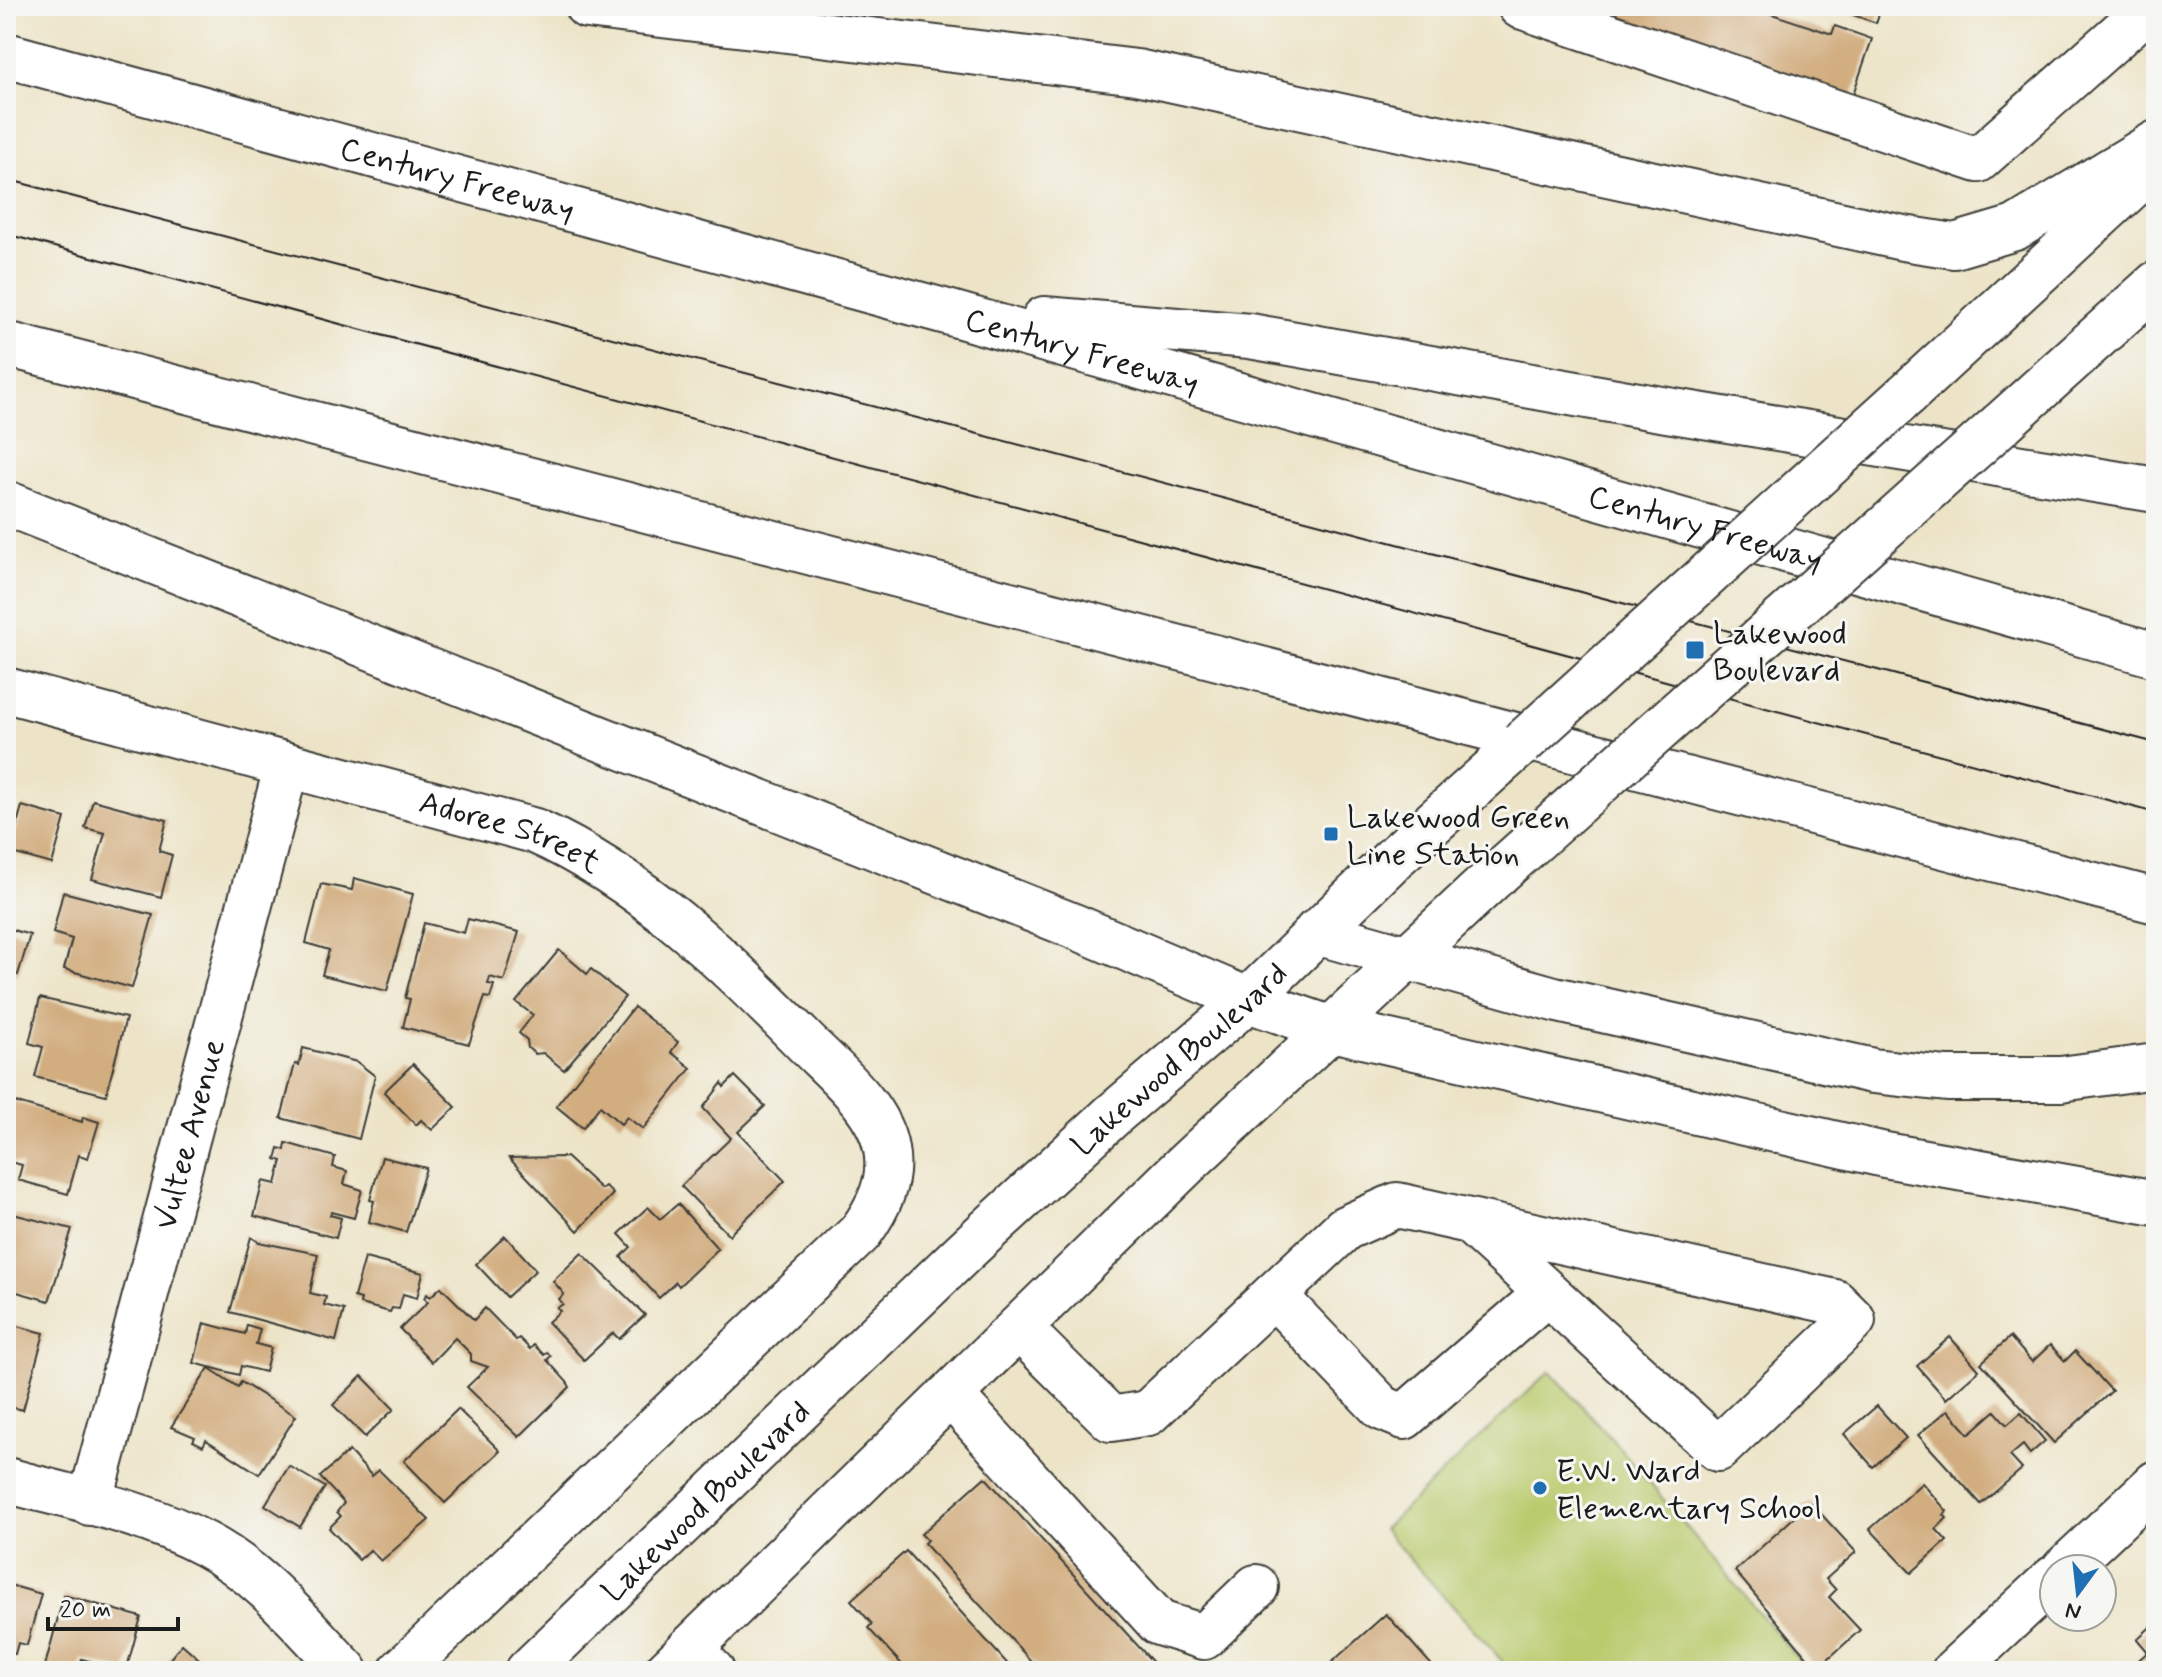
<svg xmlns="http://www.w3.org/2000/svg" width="2162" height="1677" viewBox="0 0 2162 1677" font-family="Mynerve,sans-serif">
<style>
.green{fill:#bacb6e;stroke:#6b7445;stroke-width:2}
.building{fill:#d2ad80}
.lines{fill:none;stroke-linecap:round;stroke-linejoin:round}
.minor-casing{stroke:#3b3a36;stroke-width:48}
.major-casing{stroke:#3b3a36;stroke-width:48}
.highway-casing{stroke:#3b3a36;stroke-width:48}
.minor{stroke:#fff;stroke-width:44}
.major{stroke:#fff;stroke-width:44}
.highway{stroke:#fff;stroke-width:44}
.tram{stroke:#1c1c1c;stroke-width:2}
.major-bridge-casing{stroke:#3b3a36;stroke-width:48;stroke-linecap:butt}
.major-bridge{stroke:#fff;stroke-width:44}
.poi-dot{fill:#1f6fb2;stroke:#f6f6f2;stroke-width:3}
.labels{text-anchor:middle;stroke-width:6;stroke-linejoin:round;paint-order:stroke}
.street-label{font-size:32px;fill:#1c1c1c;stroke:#f6f6f2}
.poi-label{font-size:32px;fill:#1c1c1c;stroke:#f6f6f2;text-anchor:start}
</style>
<rect width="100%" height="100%" fill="#f6f6f2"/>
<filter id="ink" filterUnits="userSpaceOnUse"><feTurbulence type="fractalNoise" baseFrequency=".0125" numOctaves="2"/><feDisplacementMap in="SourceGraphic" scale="16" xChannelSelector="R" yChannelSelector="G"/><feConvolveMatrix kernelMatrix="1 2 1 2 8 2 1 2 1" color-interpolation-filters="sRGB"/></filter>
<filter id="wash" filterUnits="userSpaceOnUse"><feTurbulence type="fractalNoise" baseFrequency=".006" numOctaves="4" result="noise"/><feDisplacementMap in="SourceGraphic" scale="32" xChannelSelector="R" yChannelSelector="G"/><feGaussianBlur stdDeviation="1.8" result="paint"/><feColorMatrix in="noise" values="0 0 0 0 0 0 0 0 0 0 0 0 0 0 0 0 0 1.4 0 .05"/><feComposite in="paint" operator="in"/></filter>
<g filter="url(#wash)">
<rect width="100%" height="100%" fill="#ede4c8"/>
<path class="green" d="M1550,1371l70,77 188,223h-297l-128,-142z"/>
<g id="blocks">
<g class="building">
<path d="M1562,6h186l84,28 3,-8 37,13 -22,64z"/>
<path d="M1841,6h41l-6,17 -37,-13z"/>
<path d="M93,800l74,20 -8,31 13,4 -11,42 -69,-18 13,-46 -20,-5z"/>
<path d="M22,806l43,12 -13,46 -43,-12z"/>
<path d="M354,878l59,16 -26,97 -65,-16 7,-25 -23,-7 15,-59 31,6z"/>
<path d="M63,892l90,23 -21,73 -68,-19 8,-30 -19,-6z"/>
<path d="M468,919l51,13 -15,49 -14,-4 -2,7 6,1 -4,13 -5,-1 -16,47 -66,-17 7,-28 -5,-1 19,-75 40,10z"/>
<path d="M6,928l24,7 -12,40 -12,-4z"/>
<path d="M559,950l28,24 4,-5 34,28 -61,73 -21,-17 -8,1 -7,-6 -1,-8 -8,-7 14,-18 -17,-13z"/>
<path d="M40,998l86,20 -20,77 -71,-18 8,-30 -14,-4z"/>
<path d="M634,1007l44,35 -7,10 20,16 -48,61 -16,-12 -6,7 -21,-18 -17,22 -27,-22z"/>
<path d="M303,1048l54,14 18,14 -16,63 -78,-21 14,-54 4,1z"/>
<path d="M413,1064l43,43 -24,23 -11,-10 -5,5 -32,-33z"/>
<path d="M735,1076l30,30 -27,26 47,49 -56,54 -48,-49 50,-48 -28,-30 19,-25 2,4z"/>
<path d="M14,1102l68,20 1,-5 16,5 -11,36 -9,-3 -11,39 -50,-14 4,-15 -16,-4v-30z"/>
<path d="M286,1143l49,14 -2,10 14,4 -3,13 18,6 -8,28 -23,-6 -1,3 11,3 -5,20 -82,-22 9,-35 13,3 6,-23 -6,-2 3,-11 6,2z"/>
<path d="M382,1157l44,11 -20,64 -37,-10 5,-21 -4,-1z"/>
<path d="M566,1157l35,32 4,-3 8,8 -35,37 -69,-73z"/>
<path d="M678,1204l40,45 -39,37 -3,-4 -17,16 -38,-41 10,-10 -12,-13 29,-27 12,12z"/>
<path d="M13,1214l59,15 -23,72 -43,-12v-48z"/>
<path d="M505,1236l31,34 -29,27 -31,-33z"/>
<path d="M251,1237l8,5 59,12 -8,39 16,4 -2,8 20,5 -8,31 -106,-29z"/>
<path d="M582,1253l63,62 -26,24 -6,-6 -29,27 -36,-38 12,-11 -3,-3 6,-4 -4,-5 5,-5 -11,-13z"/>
<path d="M365,1258l58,15 -6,25 -14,-4 -4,15 -7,-1 -2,4 -30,-8 1,-5 -7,-2z"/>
<path d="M441,1287l33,33 11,-12 31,32 3,-2 11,11 4,-4 10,10 3,-3 4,4 -4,4 20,22 3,5 -51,50 -52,-50 21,-20 -17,-6v-7l-16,-16 -23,24 -32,-33 28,-27 -4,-4 3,-4 3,3z"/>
<path d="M6,1323l38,10 -21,77 -17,-4z"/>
<path d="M204,1323l41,11 2,-9 13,4 -4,15 15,4 -6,24 -24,-6 -2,9 -45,-12z"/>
<path d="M1950,1337l29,33 -33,29 -29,-33z"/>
<path d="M2010,1337l22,25 18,-17 15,16 10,-10 37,40 -58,52 -73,-80z"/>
<path d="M209,1368l29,19 3,-5 55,34 -37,58 -53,-34 -3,6 -10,-5 2,-4 -24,-10z"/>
<path d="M362,1376l32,33 -29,28 -32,-32z"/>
<path d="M1877,1406l29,32 -33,29 -29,-33z"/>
<path d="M458,1409l42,42 -55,52 -41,-42z"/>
<path d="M1948,1410l21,24 26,-23 12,14 14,-12 24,28 -15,13 -7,-9 -13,11 12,13 -41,35 -63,-69z"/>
<path d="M349,1451l23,25 7,-6 50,50 -48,41 -11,-11 -11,10 -30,-32 12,-12 -4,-4 7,-9 -24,-26z"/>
<path d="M289,1466l36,21 -25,40 -35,-22z"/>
<path d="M985,1477l173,191 -3,3h-115l-116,-128 3,-3 -6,-6z"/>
<path d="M1922,1483l25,28 -3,4 3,3 -11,11 11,12 -36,32 -41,-44z"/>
<path d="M1811,1503l45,49 -30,27 10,11 -7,7 31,33 -43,39 -82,-98 66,-60 -2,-2z"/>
<path d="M906,1551l108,120h-106l-40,-43 4,-4 -21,-24z"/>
<path d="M6,1584l35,10 -14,51 -9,-2 -3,11 -9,-2z"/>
<path d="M64,1595l77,22 -15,54 -44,-12 -3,12 -34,-5z"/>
<path d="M1386,1614l51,57h-115z"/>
<path d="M2156,1622v49h-18l-3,-8 13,-11 -11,-13z"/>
<path d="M182,1644l31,27h-53z"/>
</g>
</g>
</g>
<g filter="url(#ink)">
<use href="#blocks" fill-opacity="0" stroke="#3b3a36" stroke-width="2"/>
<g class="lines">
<g class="minor-casing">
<g id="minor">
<path d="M1520,6l458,154 173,-154"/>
<path id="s1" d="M6,690l529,141c107,48 190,130 271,212 29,29 73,64 80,106 6,32 -8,59 -26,84l-459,438"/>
<path d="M1274,1295l108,113 22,9 143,-124"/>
<path d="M1020,1329l91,90 37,-6 197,-185 52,-23 438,97 18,18 -135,129 -249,-228"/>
<path d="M952,1396l207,227 45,14 52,-50"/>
<path d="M6,1480c66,18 139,32 199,64 56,29 98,82 141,127"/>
<path id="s2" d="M90,1503l197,-738"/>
<path d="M2064,1569l92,-86"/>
<path d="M690,1648l22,23"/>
<path d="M1954,1671l100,-93"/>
</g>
</g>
<g class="major-casing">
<g id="major">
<path d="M1906,395l250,-231"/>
<path d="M2001,424l155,-140"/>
<path id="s3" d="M528,1671l437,-420 150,-138 133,-113 146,-142 127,-114"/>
<path d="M667,1671l518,-506 310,-289"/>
</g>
</g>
<g class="highway-casing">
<g id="highway">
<path d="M587,6l550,66 766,166 51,8 61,-18 141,-85"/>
<path id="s4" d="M6,55l941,257 1209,343"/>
<path d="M1044,319l206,17 405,72 501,82"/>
<path d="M6,344l2150,557"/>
<path d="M6,503l1070,424 172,73 84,29 553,126 271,48"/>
<path d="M1316,932l238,67 319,72 74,8h114l95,-13"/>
</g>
</g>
<use href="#minor" class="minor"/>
<use href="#major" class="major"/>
<use href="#highway" class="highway"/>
<g class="tram">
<path d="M6,179l2150,564"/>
<path d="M6,234l2150,579"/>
</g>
<g class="major-bridge-casing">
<g id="major-bridge">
<path d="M1521,744l385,-349"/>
<path d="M1495,876l506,-452"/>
</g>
</g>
<use href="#major-bridge" class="major-bridge"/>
</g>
</g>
<g class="poi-dot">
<rect x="1685" y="640" width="20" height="20" rx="4"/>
<rect x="1323" y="826" width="16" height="16" rx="4"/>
<circle cx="1540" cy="1488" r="8"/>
</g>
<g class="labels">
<g class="street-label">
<text dy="11" stroke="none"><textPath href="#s4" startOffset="468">Century Freeway</textPath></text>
<text dy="11" stroke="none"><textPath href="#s4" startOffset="1116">Century Freeway</textPath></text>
<text dy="11" stroke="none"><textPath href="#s4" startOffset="1764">Century Freeway</textPath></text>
<text dy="11" stroke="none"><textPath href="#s1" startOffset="524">Adoree Street</textPath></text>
<text dy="11" stroke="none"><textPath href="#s3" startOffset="894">Lakewood Boulevard</textPath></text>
<text dy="11" stroke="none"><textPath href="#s2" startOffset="382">Vultee Avenue</textPath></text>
<text dy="11" stroke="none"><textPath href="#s3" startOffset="246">Lakewood Boulevard</textPath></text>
</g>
<g class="poi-label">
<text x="1713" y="643">Lakewood<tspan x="1713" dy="37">Boulevard</tspan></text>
<text x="1347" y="827">Lakewood Green<tspan x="1347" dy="37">Line Station</tspan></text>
<text x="1556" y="1481">E.W. Ward<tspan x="1556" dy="37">Elementary School</tspan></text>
</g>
</g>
<rect width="2162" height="1677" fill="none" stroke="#f6f6f2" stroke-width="32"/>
<g transform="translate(2078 1593) rotate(195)"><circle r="38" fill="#f6f6f2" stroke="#9f9f9c" stroke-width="2"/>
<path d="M0-6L14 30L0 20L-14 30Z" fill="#1f6fb2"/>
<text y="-12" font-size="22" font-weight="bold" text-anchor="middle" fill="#1c1c1c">N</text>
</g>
<path d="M48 1617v12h130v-12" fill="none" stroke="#1c1c1c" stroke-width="4"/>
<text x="60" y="1617" font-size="24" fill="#1c1c1c" stroke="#f6f6f2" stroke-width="6" paint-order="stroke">20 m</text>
</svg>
